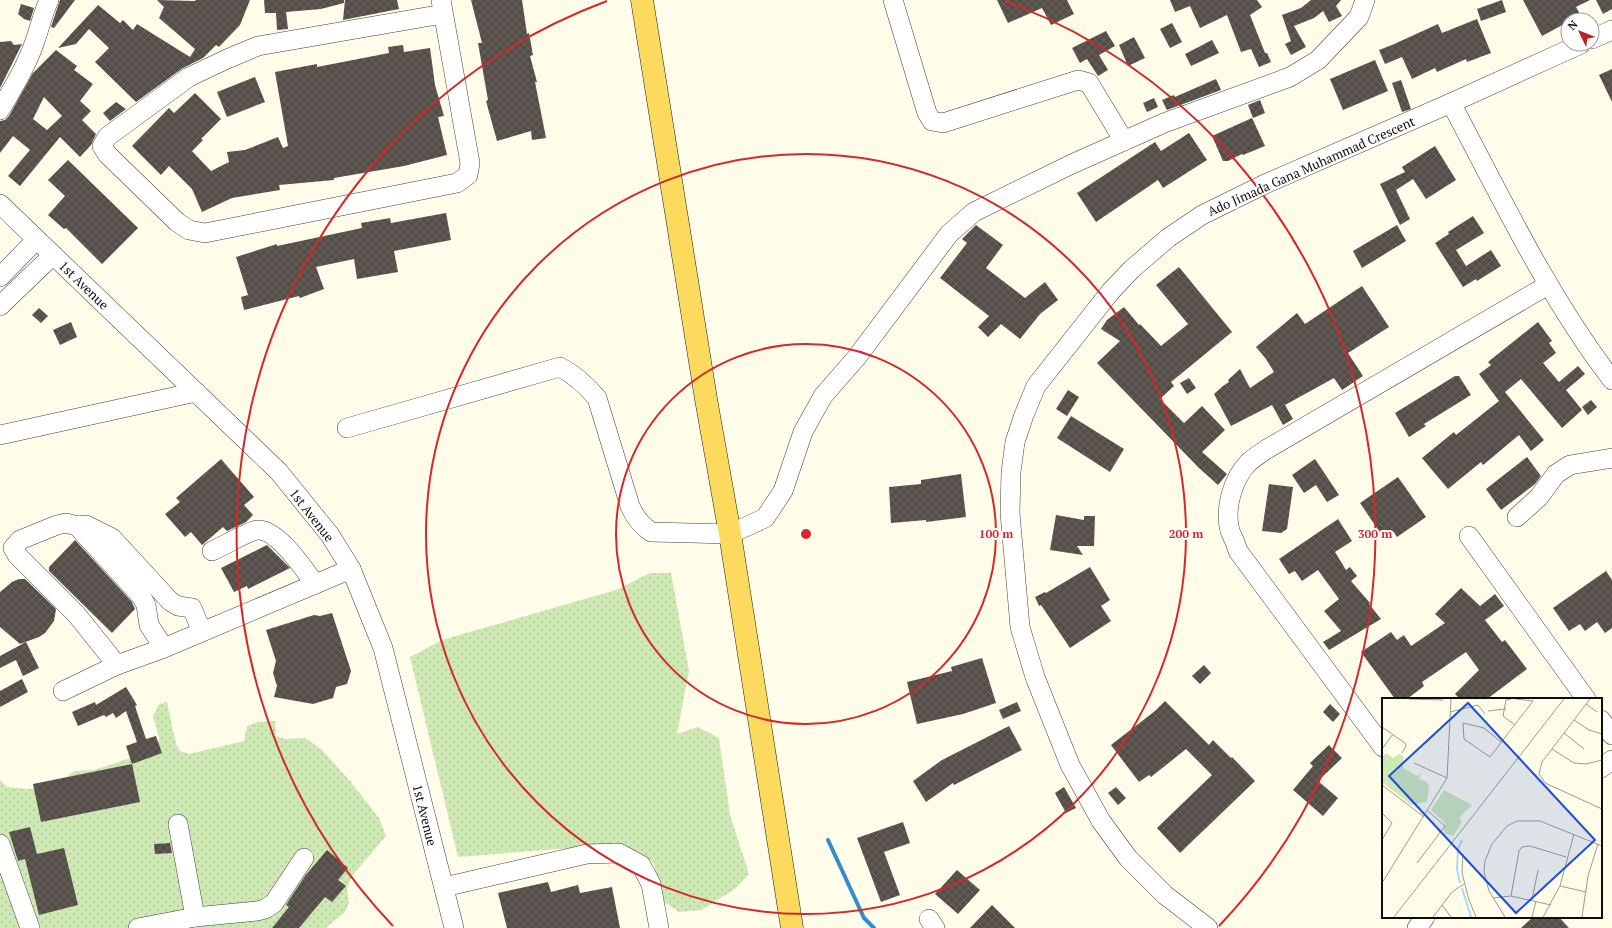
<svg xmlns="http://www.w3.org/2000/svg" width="1612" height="928" viewBox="0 0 1612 928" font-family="'PT Serif',serif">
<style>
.grass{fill:url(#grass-dots)}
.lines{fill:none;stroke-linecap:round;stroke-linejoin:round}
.stream{stroke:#348ccf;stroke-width:4}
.building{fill:url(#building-cross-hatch);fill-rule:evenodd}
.minor-casing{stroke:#3f3f3f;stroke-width:20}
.major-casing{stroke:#1d1d1d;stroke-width:23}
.minor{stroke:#fff;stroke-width:19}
.major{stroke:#fbda5e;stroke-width:22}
.ring{fill:none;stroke:#d62828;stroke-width:2}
.labels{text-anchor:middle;stroke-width:4;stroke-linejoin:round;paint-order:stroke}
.street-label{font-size:13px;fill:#0c0c0c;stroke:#fff}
.inset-river{fill:none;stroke:#aed9f7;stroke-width:2}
.inset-road{fill:none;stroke:#9e9c91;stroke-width:1}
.view{fill:#1d4ed8;fill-opacity:0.15;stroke:#1d4ed8;stroke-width:2}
.inset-edge{fill:none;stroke:#0c0c0c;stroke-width:2}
.centre{fill:#d62828;stroke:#fff;stroke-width:2}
.ring-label{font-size:12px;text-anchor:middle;font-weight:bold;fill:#d62828;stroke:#fff;stroke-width:4;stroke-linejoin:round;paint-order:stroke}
</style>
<defs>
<pattern id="grass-dots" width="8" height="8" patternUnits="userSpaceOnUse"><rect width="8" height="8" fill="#cee9b4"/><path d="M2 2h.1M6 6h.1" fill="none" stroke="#b0c79a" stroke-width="1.8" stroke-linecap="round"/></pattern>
<pattern id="building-cross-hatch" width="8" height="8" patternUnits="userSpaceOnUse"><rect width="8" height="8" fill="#544d48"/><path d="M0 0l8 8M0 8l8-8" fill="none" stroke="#68625e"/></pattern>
</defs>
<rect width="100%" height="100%" fill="#fffcea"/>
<g class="grass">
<path d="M650,573h21l18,98 -12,63 21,-7 21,11 11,77 19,59 -14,15 -34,21 -22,2 -18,-12 -7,-37c-15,-13 -25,-16 -44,-18l-152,12 -48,-200 32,-17 174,-50z"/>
<path d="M167,702l9,42 4,7 9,3 55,-13 3,-15 11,-4 17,-1 1,15 9,3 20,-1 16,11 29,32 29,37 7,18 -34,40 -5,13 2,14 -4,9 -19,16h-326v-148l7,7 23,2 29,-6 15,-12 20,-1 64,-21 1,-12 -6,-20 6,-13z"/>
</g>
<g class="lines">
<path class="stream" d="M828,840l36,78 10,10"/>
</g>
<g class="building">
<path d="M60,0h15l-21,28 -3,-1z"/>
<path d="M157,0l38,1 1,-1h54l-10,25 -21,22 -3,-2 -13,13 -20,10 -47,34 -41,-40 14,-14 -20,-19 -13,15 -18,4 40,-43 22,18 3,-3 10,10 4,-6 53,33 5,-8 -36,-31 5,-11z"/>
<path d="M264,0h80v3l-23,6 -35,3 2,17 -11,1 -1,-17h-11z"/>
<path d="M345,0h52l2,9 -56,11z"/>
<path d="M471,0h51l5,34 2,-1 4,22 -3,1 7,26h-2l11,56 -14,2 -1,-9 -34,10 -11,-40 2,-1 -10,-57h4z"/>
<path d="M997,0h70l7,14 -23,11 -9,-17 -34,15z"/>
<path d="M1170,0h87l5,7 -12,8 15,38h2l4,9 -12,5 -8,-18 -10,3 -14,-37 -27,13 -10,-22 -15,6z"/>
<path d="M1311,0h30l-5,6 6,10 -13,6 -6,-11 -9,7 -20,8 12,21 -15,8 -6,-11 6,-3 -9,-26 19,-7z"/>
<path d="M1502,0l4,12 -25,9 -4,-12z"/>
<path d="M1523,0h67l-14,7 5,9 -8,4h-5v2l-26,14z"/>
<path d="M1596,0h16v9l-9,5z"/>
<path d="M21,4l13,4 -4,13 -6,-2 -6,-5z"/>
<path d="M1477,19l14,34 -24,9 -1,-3 -29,13 -2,-4 -23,11 -10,-22 -17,7 -6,-14 13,-5 46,-21 4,9z"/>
<path d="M1172,23l10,19 -12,6 -10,-19z"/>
<path d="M1106,31l9,15 -16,9 9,15 -10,6 -11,-17 -7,4 -8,-15z"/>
<path d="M1134,37l11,21 -17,8 -9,-21z"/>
<path d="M1212,40l7,13 -28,13 -6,-12z"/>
<path d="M11,41l3,4 8,-1 -22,44v-46z"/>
<path d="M403,45l1,7 26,-4 5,37 9,31 -6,1 9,38 -43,11 -70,12v2l-55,5 1,5 -48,8 -30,14 -10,-23 -23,-23 -8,9 -29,-29 37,-38 5,5 21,-20 26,26 -20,20 2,1 -11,11 19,20 18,-9 -2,-10 18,-2 33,-13 5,11 5,-2 -13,-74 42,-8v3l72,-14 -1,-6z"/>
<path d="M56,50l21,16 -3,4 19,14 -13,17 11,10 -9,9 14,14 -5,11 -11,12 -20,-20 -40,49 -12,-10 22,-26 -17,-14 -13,17v-32l5,-1 4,-4 24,-43zM44,97l18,19 -15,14 -14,-11z"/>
<path d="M1375,60l13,31 -45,19 -13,-31z"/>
<path d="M1612,69v33l-13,-27z"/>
<path d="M255,77l10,25 -38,15 -10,-25z"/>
<path d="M1216,79l5,11 -54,20 -5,-10 12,-5 1,2z"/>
<path d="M1401,80l10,29 -9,3 -10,-29z"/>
<path d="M1154,98l4,9 -11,5 -4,-9z"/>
<path d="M1260,100l5,13 -12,5 -5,-13z"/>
<path d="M116,102l10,7 -16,12 -7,-8z"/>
<path d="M1252,118l13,28 -22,9 -1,-1 -14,7h-5l-11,-25z"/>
<path d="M1189,133l18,27 -44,28 -5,-8 -62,42 -19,-29 78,-51 6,9z"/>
<path d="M1435,146l21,34 -30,19 -13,-20 -17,11 14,29 -10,6 -20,-41 25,-12 -3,-5z"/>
<path d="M68,160l70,68 -36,36 -36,-36 -2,1 -16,-14 17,-19 -17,-16z"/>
<path d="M446,213l5,27 -57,11 4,21 -41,7 -3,-20 -38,8 8,22 -24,9 -1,-2 -55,14 -3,-13 7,-2 -12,-38 41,-13v2l85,-18 -1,-5 29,-5 1,5z"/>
<path d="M1473,216l11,17 -28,17 10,16 25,-16 10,16 -24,15 -1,-2 -13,8 -28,-44 14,-9 -1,-2z"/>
<path d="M976,225l27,20 -17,23 39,30 20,-16 13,18 -18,14 -20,25 -19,-15 -13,13 -10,-10 11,-11 -49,-38 27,-35 -5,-4z"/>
<path d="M1397,225l9,16 -44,27 -9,-17z"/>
<path d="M1179,267l53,65 -61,50 3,4 -14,13 24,24 18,-17 23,24 -23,22 25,22 -9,11 -19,-17 -102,-105 23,-22 -19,-12 6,-9 17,-13 15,18 1,-1 21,22 27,-22 -32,-39z"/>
<path d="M1362,286l27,41 -41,26 15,23 -21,14 -8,-12 -49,27 8,14 -10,6 -11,-20 -41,21 -17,-32 9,-8 6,-4 -1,-2 12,-11 10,19 24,-16 -8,-13 -10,-12 41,-34 8,11z"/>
<path d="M39,308l9,8 -7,7 -9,-8z"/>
<path d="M71,322l6,15 -17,8 -7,-15z"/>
<path d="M1538,322l14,19 -3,2 7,10 -13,10 16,19 19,-16 7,8 -19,16 16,20 -20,18 -41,-49 -16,13 39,48 -13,11 -12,-16 -36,30 -2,-3 -33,27 -26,-31 32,-26 2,3 43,-34 -20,-27 12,-9 -3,-3z"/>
<path d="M1455,376h4l12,19 -47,29 2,2 -17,11 -14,-24z"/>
<path d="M1189,378l7,10 -9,6 -7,-11z"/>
<path d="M1068,390l11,7 -12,19 -11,-7z"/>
<path d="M1591,400l6,7 -9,8 -6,-8z"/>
<path d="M1071,416l53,33 -14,23 -53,-34z"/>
<path d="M1527,457l14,19 -6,8 -34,26 -15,-21z"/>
<path d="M221,459l33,38 -10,8 9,10 -7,7 -19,9 -4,-4 -21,18 -11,-13 -6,5 -20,-23 15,-12 -4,-4z"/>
<path d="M1315,459l24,36 -12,7 -11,-17 -12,8 -12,-18z"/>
<path d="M961,474l5,43 -40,5v-2l-35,3 -2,-36 32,-3v-4z"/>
<path d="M1398,477l28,40 -29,20 -4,-6 -10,6 -23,-34z"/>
<path d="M1269,484l24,3 -6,42 -6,4 -19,-2z"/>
<path d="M1056,515l28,5v-4h11l-1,30h-17l6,9 -33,-5z"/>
<path d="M1338,519l14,22 -17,11 11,18 4,-3 7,9 -6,5 19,22 -1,1 12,15 -52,31 -6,-8 18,-11 -17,-20 15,-12 -21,-29 -16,11 -7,-10 -6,3 -10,-15z"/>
<path d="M75,540l57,62 3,7 -23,24 -63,-62v-4z"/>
<path d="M267,545l23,23 -42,21 -1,-3 -13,6 -13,-24z"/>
<path d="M1090,567l20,33 -9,6 10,15 -41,27 -29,-43 -2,1 -4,-9 10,-5 1,1z"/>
<path d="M1606,571l6,9v48l-7,5 -8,-11 -12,9 -5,-7 -11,7 -16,-23z"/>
<path d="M19,579h6l31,30 -2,12 -9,12 -6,4 -19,7 -20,-17v-35l12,-10z"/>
<path d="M1461,588l19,18 15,-12 9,12 -19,14 17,22 3,-2 22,29 -40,30h-27l-5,-5 24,-24 -13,-18 -44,30 2,4 -17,13h-12l-34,-47 30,-20 6,8 7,-5 7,11 34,-23 -10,-9z"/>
<path d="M332,613l19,58 -4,13 -11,3 -3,11 -20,6 -39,-7 3,-11 -4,-13 3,-12 -10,-31 48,-15 6,1z"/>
<path d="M26,642l13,26 -16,8 -7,-16 -16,8v-12z"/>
<path d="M982,658l14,45 -33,11 -46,10 -10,-42 45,-11 -1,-4z"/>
<path d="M1204,665l7,8 -11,11 -8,-8z"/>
<path d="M22,679l6,13 -28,15v-16z"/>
<path d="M126,687l11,18 -2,1 11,33 10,-3 6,17 -30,11 -6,-18 11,-4 -11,-31 -10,7 -3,-5 -7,4 -2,-2 -26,11 -6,-14 23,-10 1,3z"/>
<path d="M1165,701l44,44 4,-5 18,18 1,-1 23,24 -75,72 -23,-25 55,-53 -26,-26 -35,28 -2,-2 -10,7 -28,-37 44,-34z"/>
<path d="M1017,702l4,9 -18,8 -4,-9z"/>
<path d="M1330,704l10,10 -7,8 -10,-10z"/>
<path d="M1009,726l13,24 -68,35 -1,-2 -27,19 -13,-21 29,-21z"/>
<path d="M1329,745l13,13 -24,23 20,17 -15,18 -30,-26 20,-24 -3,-3z"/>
<path d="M132,764l8,38 -99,20 -8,-38z"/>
<path d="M1064,787l12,21 -10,5 -11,-20z"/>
<path d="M1116,787l10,11 -8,7 -10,-12z"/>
<path d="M903,822l7,21 -26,9 16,43 -19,7 -24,-64z"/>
<path d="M30,827l7,27 27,-6 14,57 -39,10 -14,-56 -7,2 -9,-29z"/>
<path d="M170,843l2,10 -17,1 -1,-10z"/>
<path d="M327,850l21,18 -10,12 8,6 -14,16 -7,-5 -26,31h-27l17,-21 -3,-2 19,-29z"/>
<path d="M957,870l23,20 -22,24 -23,-20z"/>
<path d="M548,882l3,10 27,-7 2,8 32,-6 8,41h-113l-9,-35z"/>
<path d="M992,905l23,23h-45z"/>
<path d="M1533,917h26l10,11h-48z"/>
</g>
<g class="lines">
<g class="minor-casing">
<g id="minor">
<path d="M441,0l29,163 -2,12 -11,8 -252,50 -16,-3 -12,-8 -70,-68 -5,-8 5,-9 82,-60 38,-18 31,-13 185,-32"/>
<path d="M893,0l34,113 5,8 11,2 135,-43 11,3 35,58"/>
<path d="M1592,39l20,-9"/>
<path d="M1451,103c50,94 96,192 161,277"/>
<path d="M0,110c13,-22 27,-45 35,-69 5,-14 8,-28 14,-41"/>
<path d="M0,204l279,268 51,63 21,34 32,79 71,280"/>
<path d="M0,277l36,-37"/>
<path d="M0,306l53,-51"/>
<path d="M347,428l213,-61c15,8 26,18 37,31l33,108c5,12 11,19 21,26l79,2 35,-16 18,-27 20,-59 20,-36 34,-39 92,-123 25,-22 98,-48 92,-41 126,-46 28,-17 41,-43 6,-17"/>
<path d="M0,435l196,-43"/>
<path d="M1517,517l22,-20 17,-23 14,-9 42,-7"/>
<path d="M77,526l9,-1 26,13 58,63 8,5 14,2 10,24"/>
<path d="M1469,536l117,163"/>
<path d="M212,551c10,-4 36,-20 45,-21 20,-2 47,39 58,54"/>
<path d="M117,665l-41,-51 -59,-59 -4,-7 7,-8 37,-15 9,-2 11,3 64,70 5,9 3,20 15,23"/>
<path d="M63,691l54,-26 47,-17 187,-79"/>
<path d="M1601,720l11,15"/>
<path d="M1383,747l-145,-196c-2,-7 -5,-14 -8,-20 -6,-23 3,-53 19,-69 6,-5 12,-9 18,-13l281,-164"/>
<path d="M1601,768l11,-8"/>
<path d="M178,824l17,93"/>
<path d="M0,844l30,84"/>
<path d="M444,887l143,-33 32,-1 22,12 10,19 8,44"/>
<path d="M929,919l6,9"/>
<path d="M138,928l57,-11 62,-6 8,-2 9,-6 30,-45"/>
<path d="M1208,928l-43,-33 -37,-37 -27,-37 -31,-56 -35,-88 -15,-50 -10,-114 1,-41 4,-30 9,-27 12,-29 75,-95 21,-22 36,-31 34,-23 61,-30 188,-82 130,-59"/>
<path d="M1417,928l8,-11"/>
</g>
</g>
<g class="major-casing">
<path id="major" d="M642,0l64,399 24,135 62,394"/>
</g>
<use href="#minor" class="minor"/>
<use href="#major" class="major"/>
</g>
<g class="ring">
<circle cx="806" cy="534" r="190"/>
<circle cx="806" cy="534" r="380"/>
<path d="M393 926A569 569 0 0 1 607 1M1005 1A569 569 0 0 1 1219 926"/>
</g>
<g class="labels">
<g class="street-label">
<text transform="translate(1311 166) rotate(-24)" y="5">Ado Jimada Gana Muhammad Crescent</text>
<text transform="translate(84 285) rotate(44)" y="5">1st Avenue</text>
<text transform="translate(312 515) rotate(52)" y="5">1st Avenue</text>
<text transform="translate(425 815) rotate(76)" y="5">1st Avenue</text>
</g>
</g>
<g transform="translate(1382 698)">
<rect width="220" height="220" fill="#fffcea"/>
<path d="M4,55l7,5 6,-4 4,2v12l14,8 4,-3 -2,6 8,3 2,5 -2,15 -16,3 -29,-23v-24zM62,92l28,15 -13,13 3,4 -9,14 -9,-3 1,-10 -14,-13z" fill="#cee9b4"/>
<path class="inset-river" d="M78,185l-3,-14 1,-20 4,-9M80,190l9,29"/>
<path class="inset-road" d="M27,1l34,1M129,1l-5,1 -3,16 12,9M208,1l-48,63 -3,12 6,9 57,26M204,6l11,8M106,13l18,-2M68,14l28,-7 7,9M192,22l15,10 13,4M0,29l23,16 1,3 -4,7M182,35l20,16M119,44l-17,-14 -21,-5 1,16 26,18 43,-56 -17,-2M0,51l11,-15M170,51l22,14 12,1 16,-4M32,65l33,15M0,87l42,32M0,115l10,10 -10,17M81,156l-1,19 7,27 7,17M35,165l28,-37 -17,-15M0,185l65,-105 4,-79M178,188l26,6M129,198l8,-45 3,-4 8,-1 36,11M111,200l18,-2 40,9M150,202l6,-30M60,207l9,12M12,219l170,-218M51,219l19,-25 12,-8M123,219l-16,-26 -5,-19 1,-11 7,-17 15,-18 10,-5h23l62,25M150,219l4,-16M161,219l17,-31 14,-52M200,219l6,-41 10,-32"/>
<path class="view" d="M86,5l127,137 -79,73 -127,-137z"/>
<rect width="220" height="220" class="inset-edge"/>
</g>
<circle cx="806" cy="534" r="6" class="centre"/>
<g class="ring-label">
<text x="996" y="538">100 m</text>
<text x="1186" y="538">200 m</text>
<text x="1375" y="538">300 m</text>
</g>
<g transform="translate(1580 32) rotate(313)"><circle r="19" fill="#ffffff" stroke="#9e9e9e"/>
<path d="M0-3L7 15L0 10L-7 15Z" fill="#bd2224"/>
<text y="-6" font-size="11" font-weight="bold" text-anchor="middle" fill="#0c0c0c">N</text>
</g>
</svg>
